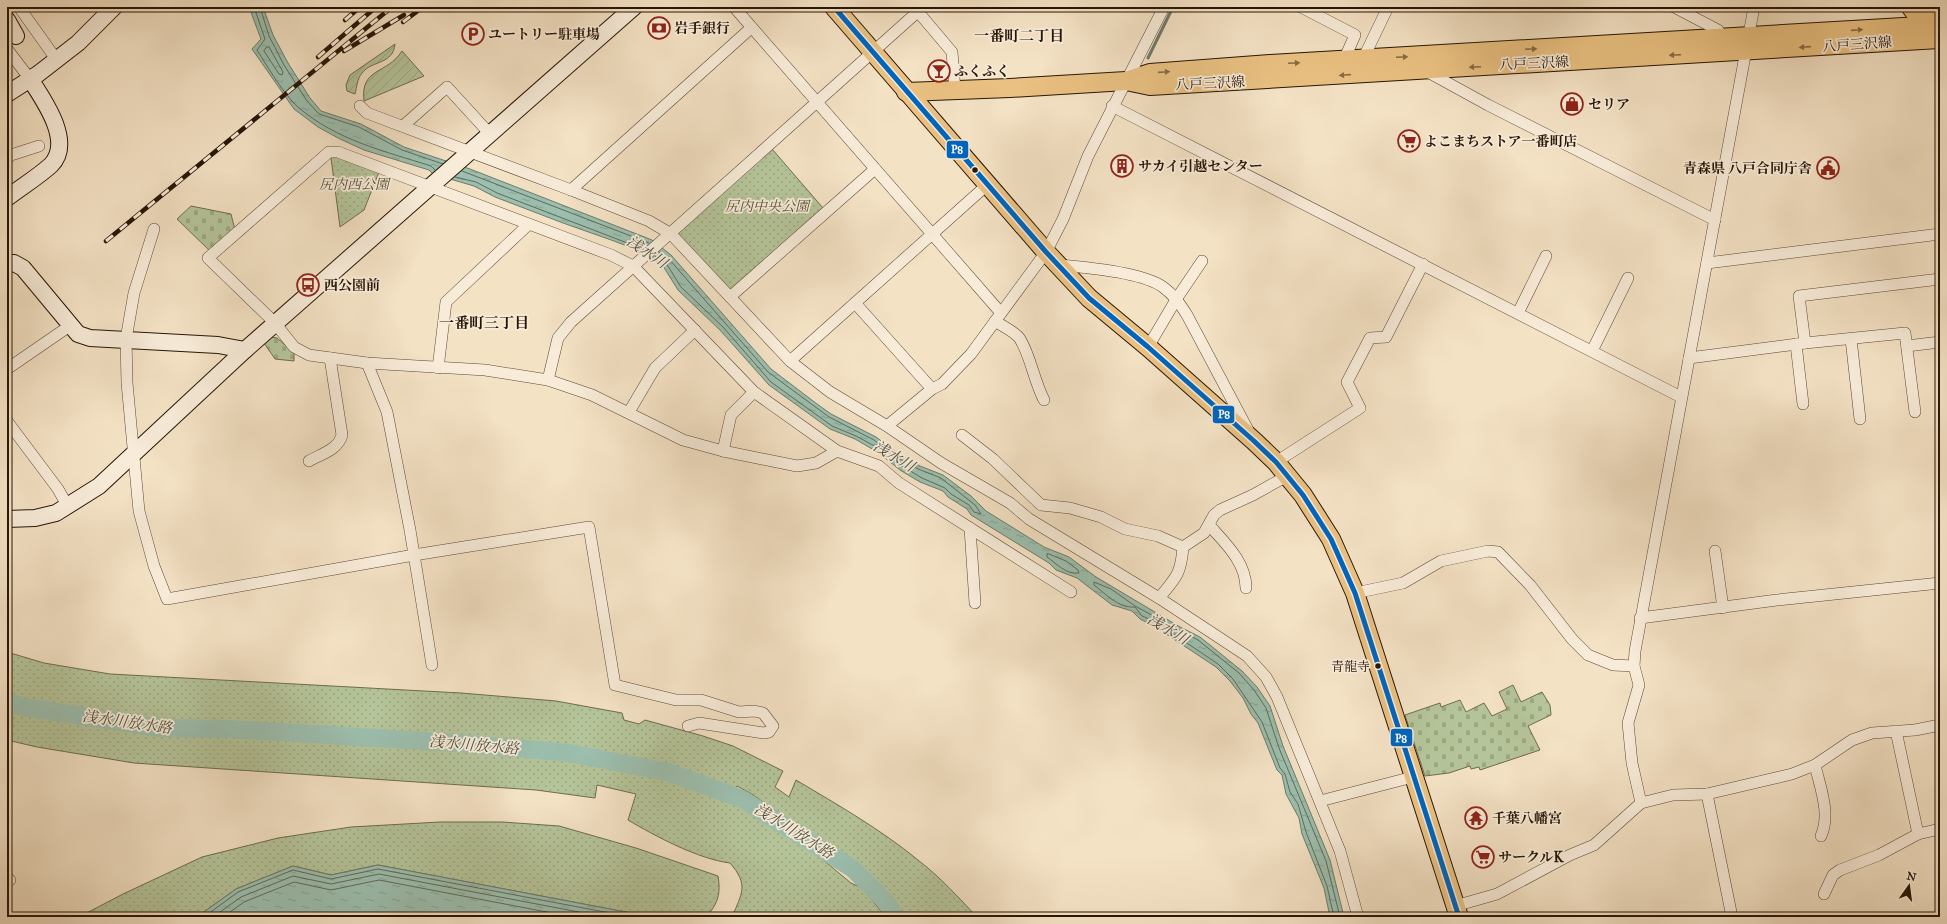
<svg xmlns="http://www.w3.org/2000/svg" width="1947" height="924" viewBox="0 0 1947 924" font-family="'IM FELL Great Primer','Noto Serif JP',serif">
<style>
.grass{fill:url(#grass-dots);stroke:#6e6c50}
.cemetery{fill:url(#cemetery-stones);stroke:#6e6c50}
.garden{fill:url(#garden-furrows);stroke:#6e6c50}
.water{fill:url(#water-ripples);stroke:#6d7b6b}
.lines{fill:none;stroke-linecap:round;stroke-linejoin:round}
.shore{stroke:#616a5a;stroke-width:1}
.stream{stroke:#6d7b6b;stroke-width:3}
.river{stroke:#9cbfaf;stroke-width:18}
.street-casing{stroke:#5a4835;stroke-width:12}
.secondary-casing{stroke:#261505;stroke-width:18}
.primary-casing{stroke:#261505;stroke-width:20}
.highway-casing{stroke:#261505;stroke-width:22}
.street{stroke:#f8ecd9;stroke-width:11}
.secondary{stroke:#f8ecd9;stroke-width:16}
.primary{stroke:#eac182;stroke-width:18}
.highway{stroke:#eac182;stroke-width:20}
.rail-casing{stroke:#261505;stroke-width:4.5}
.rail{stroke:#f8ecd9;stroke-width:3;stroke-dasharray:9;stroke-linecap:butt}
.bus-1-casing{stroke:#f8ecd9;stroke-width:8}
.bus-1{stroke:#0065bd;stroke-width:5}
.oneway{fill:#886b44}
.bus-dot{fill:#261505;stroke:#f8ecd9;stroke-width:1.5}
.labels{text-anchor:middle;stroke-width:3.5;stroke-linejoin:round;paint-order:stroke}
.bus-label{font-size:13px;fill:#261505;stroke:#f8ecd9;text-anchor:end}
.poi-label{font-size:14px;font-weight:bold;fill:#261505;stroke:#f8ecd9;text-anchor:start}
.street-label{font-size:14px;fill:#261505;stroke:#f8ecd9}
.park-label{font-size:14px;font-style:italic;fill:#585239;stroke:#f8ecd9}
.neighbourhood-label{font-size:15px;font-weight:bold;fill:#261505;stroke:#f8ecd9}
.water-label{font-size:15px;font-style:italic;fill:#4f5040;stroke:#f8ecd9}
.line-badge{stroke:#f8ecd9;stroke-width:1.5}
.badge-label{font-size:11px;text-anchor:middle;font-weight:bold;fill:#fff}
</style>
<defs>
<pattern id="grass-dots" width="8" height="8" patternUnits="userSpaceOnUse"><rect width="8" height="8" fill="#b5c49a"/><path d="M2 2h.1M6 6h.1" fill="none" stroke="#9ca883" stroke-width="1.8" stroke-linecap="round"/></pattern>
<pattern id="cemetery-stones" width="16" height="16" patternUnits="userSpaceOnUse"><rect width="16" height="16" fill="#b5c49a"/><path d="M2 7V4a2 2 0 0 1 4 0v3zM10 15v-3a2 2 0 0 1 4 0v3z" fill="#9ca883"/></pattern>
<pattern id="garden-furrows" width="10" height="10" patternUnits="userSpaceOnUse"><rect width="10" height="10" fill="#b5c49a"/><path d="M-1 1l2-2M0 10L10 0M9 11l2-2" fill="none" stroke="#9ca883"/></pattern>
<pattern id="water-ripples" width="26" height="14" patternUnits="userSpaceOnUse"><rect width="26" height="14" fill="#9cbfaf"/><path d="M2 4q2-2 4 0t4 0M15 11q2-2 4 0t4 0" fill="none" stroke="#86a395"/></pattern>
</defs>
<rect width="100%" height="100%" fill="#f4e2c5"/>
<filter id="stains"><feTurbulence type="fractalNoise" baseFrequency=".005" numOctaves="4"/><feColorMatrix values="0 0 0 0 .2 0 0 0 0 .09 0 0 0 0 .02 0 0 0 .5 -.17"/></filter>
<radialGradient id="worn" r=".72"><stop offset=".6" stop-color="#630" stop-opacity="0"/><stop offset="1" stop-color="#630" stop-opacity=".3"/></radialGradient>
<g class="grass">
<path d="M772,149l51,59 -93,84 -53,-58z"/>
<path d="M335,156l44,16 -15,38 -24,17 -9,-69z"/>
<path d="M7,652l37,11 66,11 351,19 95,8 66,12 2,7 15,4 6,-4 58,16 30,10 50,25 -8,16 14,10 7,-17c42,25 84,49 122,80 22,17 40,37 59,57h-77l-13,-23 -30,-28 -107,-73 -13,-7 -8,13 76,46 46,38 11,5 24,29h-154c10,-24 17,-32 -2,-54 -32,-4 -75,-27 -102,-43l8,-26 -39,-9 -2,13 -59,-8 -402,-27 -97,-16 -30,-7z"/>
<path d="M440,822h62l57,4 77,22 82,28c3,17 0,28 -12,41h-54l-274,-52 -47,10 -38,-9 -57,23 -39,28h-118l44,-23 79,-37 76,-19 73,-11z"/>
</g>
<g class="cemetery">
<path d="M191,206l40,8 4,16 -24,22 -34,-33z"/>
<path d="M270,337l7,1 17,15v8l-19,-2 -11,-16z"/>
<path d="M1513,685l8,17 21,-10 8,13 1,10 -23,11 12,24 -60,20 -1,-3 -8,2 -1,-3 -21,7 -24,3 -20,-61 35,-12 1,4 19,-7 6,12 18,-9 8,13 15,-7 -8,-17z"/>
</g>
<g class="garden">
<path d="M395,44c-2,21 -23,16 -33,29 -5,6 -5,14 -7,21l-8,-3 -1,-6 4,-10z"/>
<path d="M402,51l22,25 -60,25c-4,-34 23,-26 38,-50z"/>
</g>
<g class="water">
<path d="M249,7h14l10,28 15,28 22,35 11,13 40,13 43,23 66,22 182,71 19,15 100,114 46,35 14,10 45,23 24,18 20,11 23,9 28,21 15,15 58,36 25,10 27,20 84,50 20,10 42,34 15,16 13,19 13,40 47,114 14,57h-14l-6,-29 -22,-54 -3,-16 -13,-24 -4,-19 -5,-5 -19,-47 -7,-9 -8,-16 -13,-17 -14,-14 -62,-41 -14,-7 -8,-8 -20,-6 -35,-27 -21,-8 -7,-7 -78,-48 -4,-6 -19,-12 -5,-6 -23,-9 -20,-12 -21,-17 -24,-14 -25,-10 -61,-44 -49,-55 -42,-40 -15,-24 -8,-6 -15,-9 -26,-10 -51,-18 -68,-26 -21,-11 -41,-12 -4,-4 -65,-20 -24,-11 -22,-12 -24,-18 -42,-60 9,-10z"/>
<path d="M378,865l274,52h-455l39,-28 57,-23 38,9z"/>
</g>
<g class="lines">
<g class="shore">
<path d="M254,7l11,32 -8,11c10,16 28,46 41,57 38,33 86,44 133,59l4,4"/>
<path d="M260,7l9,29 15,29 23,36 12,13 40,13 43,23 41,14"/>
<path d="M267,47h2l14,25 -1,3 -3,-1 -15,-23z"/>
<path d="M462,171l187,72"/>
<path d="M455,177l21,5 21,11 146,56"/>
<path d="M655,256l11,7 15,24 42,40 48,55 61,44 24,10 26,14 20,16 20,12 23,10 6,6 18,11 5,7 7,2 -6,-9 -34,-27 -23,-9 -20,-11 -24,-18 -45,-23 -61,-45 -100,-114 -9,-6"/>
<path d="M1049,554l17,7 12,9 1,3c-13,2 -23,-10 -32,-16v-3z"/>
<path d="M204,917l34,-25 55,-22 38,9 47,-10 253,48"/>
<path d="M213,917l28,-20 52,-21 38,8 48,-10 226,43"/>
<path d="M223,917l21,-15 50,-20 37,8 48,-10 194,37"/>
<path d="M1334,917l-7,-31 -21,-54 -8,-28 -8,-12 -5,-18 -5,-6 -18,-46 -29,-43 -15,-15 -62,-42 -14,-6 -7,-9c-17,1 -29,-13 -41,-22v-3l17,7 24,17 63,34 41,33 15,17 12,18 13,40 47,113 14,56"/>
</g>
<path class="stream" d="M1148,58l25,-51"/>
<path class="river" d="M7,701l17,6 136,21 69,1 229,14 111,10 99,19 74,27 111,70 34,34 7,14"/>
<g class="street-casing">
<g id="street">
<path d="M19,7l37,52"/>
<path d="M734,7l267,306"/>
<path d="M914,7l38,45 3,39"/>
<path d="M1301,7l54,28 -11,25"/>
<path d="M1674,7l44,23 3,8"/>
<path d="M751,28l-180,162 78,31 22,13 119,127 40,31 57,34 54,37 69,40 19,16 130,79 88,58 19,21 11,20 63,154 18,66"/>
<path d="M7,49l23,30"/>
<path d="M1363,59l25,-52"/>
<path d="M1426,71l62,34 227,115"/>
<path d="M360,106l7,7 204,77"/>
<path d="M1112,106l569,291"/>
<path d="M403,126l44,-39 43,47"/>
<path d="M7,159l4,-4 28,-9"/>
<path d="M154,229l-20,64 -8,46 1,44 12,128 15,55 13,33 247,-44 175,-28 26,158 61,15h25l38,12 15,-1 9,2 10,13 -4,6 -5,1 -65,-10 -11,3"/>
<path d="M1707,263l233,-29"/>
<path d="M1058,265c26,2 84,7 105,22 11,8 17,17 24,28l61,115"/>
<path d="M730,297l145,-128"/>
<path d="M855,303l77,86"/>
<path d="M1518,313l28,-57"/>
<path d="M995,321c7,5 21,11 25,18 11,18 14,42 24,61"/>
<path d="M1851,339l9,80"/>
<path d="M1805,343l-6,-47 141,-17"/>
<path d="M1796,344l7,60"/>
<path d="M1907,346l33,-4"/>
<path d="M1148,347l29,-49 25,-37"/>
<path d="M1592,351l36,-73"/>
<path d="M1689,358l116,-15 100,-10 10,79"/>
<path d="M790,361l197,-176"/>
<path d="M367,363l20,49 23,118 22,135"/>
<path d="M438,368l8,-66 82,-77"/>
<path d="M7,369l64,-44"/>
<path d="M548,380l10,-42 13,-16 352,-315"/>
<path d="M629,412l26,-44 40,-38"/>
<path d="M7,421l51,68 10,18"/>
<path d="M887,426l45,-37 10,-5 29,-30 75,-102 17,-33 25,-63 76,-149"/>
<path d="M962,435l31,24 48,46 29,3 31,9 24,12 33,7 25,11"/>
<path d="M723,451l8,-36 23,-23"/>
<path d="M837,451l-21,12 -19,3 -74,-15 -40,-11 -91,-45 -44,-15 -63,-10 -118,-7 -58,-8 -15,-8 -19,-24 -67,-65 121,-106h9l273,103 22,11 121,126 83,59 42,15 20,17 172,109"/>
<path d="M309,461c12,-7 29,-11 33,-26l-12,-77"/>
<path d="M1276,462l84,-54 -13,-26 23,-44 16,-1 37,-73"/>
<path d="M1210,526c15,17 36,36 36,62"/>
<path d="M970,528l5,75"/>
<path d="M1715,551l8,57"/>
<path d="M1355,593l48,-10 38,-22 47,-10 10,1 32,33 42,54 16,16 25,10 21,1"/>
<path d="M1159,598c17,-20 22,-24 24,-51l21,-14 10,-18 6,-5 33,-15 34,-19"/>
<path d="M1640,618l137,-18 163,-17"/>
<path d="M1896,731l22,103"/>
<path d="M1815,765c5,22 16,49 6,71"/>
<path d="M1707,794l25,123"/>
<path d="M1320,801l93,-24"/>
<path d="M1641,803l-9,-40 -4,-40 11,-38 -5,-19 1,-15 119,-644"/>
<path d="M7,878l3,2"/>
<path d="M1824,894l9,-19 7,-5 39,-15 39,-21 22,-5"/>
<path d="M1455,906l42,-12 73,-39 24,-10 47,-42 32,-8 34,-1 85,-20 23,-9 37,-25 20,-7 43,-3 25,-5"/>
</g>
</g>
<g class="secondary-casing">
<g id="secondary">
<path d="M7,20l9,16"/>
<path d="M7,94l31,-20 40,-31 36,-36"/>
<path d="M7,198c14,-11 31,-21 44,-33 23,-23 -8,-66 -21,-86"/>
<path d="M7,264l7,-1 9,5 55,66 12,4 128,7 27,5"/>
<path d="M7,519l28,-1 21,-5 43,-27 146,-136 389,-343"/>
</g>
</g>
<g class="primary-casing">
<g id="primary">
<path d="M834,7l212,245 43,46 59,49 106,94 22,21 27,33 28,44 24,54 104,324"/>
<path d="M1126,81l24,5 789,-47 1,-2"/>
<path d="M906,92l104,-4 116,-7 24,-8 120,-9 668,-39"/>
</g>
</g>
<g class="highway-casing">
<g id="highway">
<path d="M1912,7l14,19 14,13"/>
<path d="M1934,7l6,9"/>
</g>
</g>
<use href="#street" class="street"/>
<use href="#secondary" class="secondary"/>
<use href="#primary" class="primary"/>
<use href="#highway" class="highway"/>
<g class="rail-casing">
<g id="rail">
<path d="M345,20l15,-13"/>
<path d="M403,22l20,-15"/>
<path d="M344,51l60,-36"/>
<path d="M318,57l58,-50"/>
<path d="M106,241l286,-234"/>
</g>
</g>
<use href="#rail" class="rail"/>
<g class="bus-1-casing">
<path id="bus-1" d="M834,7l212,245 43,46 59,49 106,94 22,21 27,33 28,44 24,54 104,324"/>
</g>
<use href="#bus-1" class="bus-1"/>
</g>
<defs><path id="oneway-solid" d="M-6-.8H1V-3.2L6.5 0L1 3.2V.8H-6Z"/></defs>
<g class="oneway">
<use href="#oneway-solid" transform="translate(1857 30) rotate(-4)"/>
<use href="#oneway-solid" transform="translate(1805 47) rotate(176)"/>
<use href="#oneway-solid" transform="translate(1531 49) rotate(-3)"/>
<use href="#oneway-solid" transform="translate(1675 55) rotate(177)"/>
<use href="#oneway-solid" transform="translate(1402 57) rotate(-3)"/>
<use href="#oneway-solid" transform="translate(1294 63) rotate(-3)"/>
<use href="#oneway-solid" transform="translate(1475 67) rotate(177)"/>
<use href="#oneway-solid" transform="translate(1164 72) rotate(-4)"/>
<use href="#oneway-solid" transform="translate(1345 75) rotate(176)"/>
</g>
<defs>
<g id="bank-ring" transform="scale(1.15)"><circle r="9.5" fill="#f8ecd9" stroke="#8f2418" stroke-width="1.5"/><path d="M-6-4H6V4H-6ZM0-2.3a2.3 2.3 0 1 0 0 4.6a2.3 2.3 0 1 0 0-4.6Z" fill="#8f2418"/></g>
<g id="parking-ring" transform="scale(1.15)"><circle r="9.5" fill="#f8ecd9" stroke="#8f2418" stroke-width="1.5"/><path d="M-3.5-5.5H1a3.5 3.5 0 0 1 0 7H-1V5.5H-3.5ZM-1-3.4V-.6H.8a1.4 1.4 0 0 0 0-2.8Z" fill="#8f2418"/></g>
<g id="bar-ring" transform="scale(1.15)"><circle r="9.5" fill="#f8ecd9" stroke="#8f2418" stroke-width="1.5"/><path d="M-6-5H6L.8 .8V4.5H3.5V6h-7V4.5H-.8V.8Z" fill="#8f2418"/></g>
<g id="shop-ring" transform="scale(1.15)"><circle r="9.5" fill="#f8ecd9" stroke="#8f2418" stroke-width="1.5"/><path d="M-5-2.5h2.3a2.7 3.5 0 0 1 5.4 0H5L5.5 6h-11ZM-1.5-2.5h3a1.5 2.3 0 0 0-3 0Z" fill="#8f2418"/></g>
<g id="supermarket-ring" transform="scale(1.15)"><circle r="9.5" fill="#f8ecd9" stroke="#8f2418" stroke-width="1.5"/><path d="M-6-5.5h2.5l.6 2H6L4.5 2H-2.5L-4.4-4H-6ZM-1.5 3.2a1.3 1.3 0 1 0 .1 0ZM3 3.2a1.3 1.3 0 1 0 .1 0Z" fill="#8f2418"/></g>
<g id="building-ring" transform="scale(1.15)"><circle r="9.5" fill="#f8ecd9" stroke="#8f2418" stroke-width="1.5"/><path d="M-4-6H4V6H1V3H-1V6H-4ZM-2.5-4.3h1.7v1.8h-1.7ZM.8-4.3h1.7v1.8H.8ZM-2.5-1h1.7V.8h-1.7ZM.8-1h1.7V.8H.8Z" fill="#8f2418"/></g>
<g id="civic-ring" transform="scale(1.15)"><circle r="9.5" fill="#f8ecd9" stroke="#8f2418" stroke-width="1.5"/><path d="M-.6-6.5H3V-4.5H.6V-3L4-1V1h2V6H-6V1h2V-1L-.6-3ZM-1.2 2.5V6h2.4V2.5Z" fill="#8f2418"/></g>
<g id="bus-ring" transform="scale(1.15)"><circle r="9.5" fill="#f8ecd9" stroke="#8f2418" stroke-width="1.5"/><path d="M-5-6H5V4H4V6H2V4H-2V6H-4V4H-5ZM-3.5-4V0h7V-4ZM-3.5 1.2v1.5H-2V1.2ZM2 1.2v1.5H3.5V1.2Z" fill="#8f2418"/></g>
<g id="temple-ring" transform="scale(1.15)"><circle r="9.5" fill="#f8ecd9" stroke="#8f2418" stroke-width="1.5"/><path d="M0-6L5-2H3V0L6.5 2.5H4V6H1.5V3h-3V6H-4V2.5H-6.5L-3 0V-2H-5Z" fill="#8f2418"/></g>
</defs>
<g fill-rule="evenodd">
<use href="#bank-ring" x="659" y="28"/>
<use href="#parking-ring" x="473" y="34"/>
<use href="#bar-ring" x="939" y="71"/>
<use href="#shop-ring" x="1572" y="104"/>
<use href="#supermarket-ring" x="1409" y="141"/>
<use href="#building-ring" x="1122" y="166"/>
<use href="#civic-ring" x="1828" y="168"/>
<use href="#bus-ring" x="308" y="285"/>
<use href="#temple-ring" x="1476" y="818"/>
<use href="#supermarket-ring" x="1483" y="857"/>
</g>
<g class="bus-dot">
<circle cx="975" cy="170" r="3.5"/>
<circle cx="1378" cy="666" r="3.5"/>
</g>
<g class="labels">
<g class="bus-label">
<text x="1370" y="671">青龍寺</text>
</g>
<g class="poi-label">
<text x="674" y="33">岩手銀行</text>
<text x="488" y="39">ユートリー駐車場</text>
<text x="954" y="76">ふくふく</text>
<text x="1588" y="109">セリア</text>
<text x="1424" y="146">よこまちストア一番町店</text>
<text x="1138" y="171">サカイ引越センター</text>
<text x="1812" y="173" text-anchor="end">青森県 八戸合同庁舎</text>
<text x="324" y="290">西公園前</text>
<text x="1492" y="823">千葉八幡宮</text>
<text x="1498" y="862">サークルK</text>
</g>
<g class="street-label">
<text transform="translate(1857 44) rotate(-4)" y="5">八戸三沢線</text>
<text transform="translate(1534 63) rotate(-3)" y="5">八戸三沢線</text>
<text transform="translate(1210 83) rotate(-3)" y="5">八戸三沢線</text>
</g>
<g class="park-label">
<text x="354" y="189">尻内西公園</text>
<text x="767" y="211">尻内中央公園</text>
</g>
<g class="neighbourhood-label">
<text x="1019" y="41">一番町二丁目</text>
<text x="484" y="328">一番町三丁目</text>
</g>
<g class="water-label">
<text transform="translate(647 252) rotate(34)" y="5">浅水川</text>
<text transform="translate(894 456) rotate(31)" y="5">浅水川</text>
<text transform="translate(1168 629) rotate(31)" y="5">浅水川</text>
<text transform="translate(127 722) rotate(8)" y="5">浅水川放水路</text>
<text transform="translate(474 745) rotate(5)" y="5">浅水川放水路</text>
<text transform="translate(794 831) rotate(32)" y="5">浅水川放水路</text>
</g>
</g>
<g class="line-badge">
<rect x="946" y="140" width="23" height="19" rx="4" fill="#0065bd"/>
<rect x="1212" y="405" width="23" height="19" rx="4" fill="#0065bd"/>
<rect x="1390" y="728" width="23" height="19" rx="4" fill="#0065bd"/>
</g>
<g class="badge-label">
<text x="957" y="153">P8</text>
<text x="1224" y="418">P8</text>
<text x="1401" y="742">P8</text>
</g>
<rect width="1947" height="924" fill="none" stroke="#f4e2c5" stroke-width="24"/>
<rect x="8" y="8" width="1931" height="908" fill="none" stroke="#261505" stroke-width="2"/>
<rect x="12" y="12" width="1923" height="900" fill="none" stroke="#261505"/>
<g transform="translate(1909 886) rotate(14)" stroke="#f8ecd9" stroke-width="3" paint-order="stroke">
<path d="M0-3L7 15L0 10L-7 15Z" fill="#261505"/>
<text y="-6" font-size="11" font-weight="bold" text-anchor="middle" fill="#261505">N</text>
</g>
<rect width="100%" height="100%" filter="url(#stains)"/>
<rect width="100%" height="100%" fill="url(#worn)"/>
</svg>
